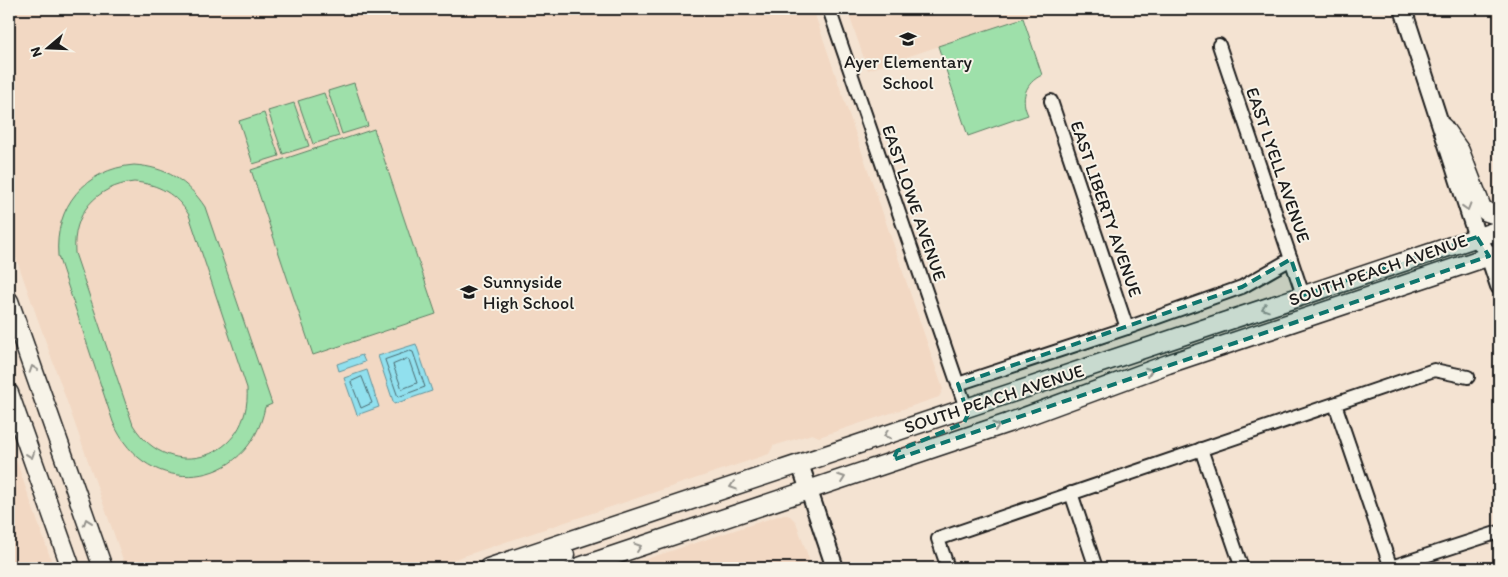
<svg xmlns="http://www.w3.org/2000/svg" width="1508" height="577" viewBox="0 0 1508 577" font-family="Itim,sans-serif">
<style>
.built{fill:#f2d8c3}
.green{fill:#9ee0aa;stroke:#5d7e63;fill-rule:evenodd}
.water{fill:#91e0ee;stroke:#62929a}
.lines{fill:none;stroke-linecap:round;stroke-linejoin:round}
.shore{stroke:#4b6a70;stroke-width:1}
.minor-casing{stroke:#1c1c1c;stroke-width:16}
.tertiary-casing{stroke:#1c1c1c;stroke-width:20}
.secondary-casing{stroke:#1c1c1c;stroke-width:21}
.minor{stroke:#f7f3e8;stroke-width:12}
.tertiary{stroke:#f7f3e8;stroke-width:16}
.secondary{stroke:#f7f3e8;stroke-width:18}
.oneway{stroke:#94928c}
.marked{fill:#0f766e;fill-opacity:0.2;stroke:#0f766e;stroke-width:4;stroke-dasharray:10 6;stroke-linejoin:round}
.labels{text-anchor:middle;stroke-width:4;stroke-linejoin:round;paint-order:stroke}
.poi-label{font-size:18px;fill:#1c1c1c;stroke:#f7f3e8}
.street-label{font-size:18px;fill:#1c1c1c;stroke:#f7f3e8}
</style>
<rect width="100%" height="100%" fill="#f4e3d2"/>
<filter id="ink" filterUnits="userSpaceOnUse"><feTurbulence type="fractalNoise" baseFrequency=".02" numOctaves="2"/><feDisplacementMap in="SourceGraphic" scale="10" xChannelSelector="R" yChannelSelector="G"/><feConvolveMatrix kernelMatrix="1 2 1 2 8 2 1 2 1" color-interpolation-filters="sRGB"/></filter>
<g filter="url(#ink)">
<g class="built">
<path d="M9,9h804l130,380 -4,8 -120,40 -7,-3 -39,12 -4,8 -341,114h-302l-117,-330z"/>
<path d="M847,9h202l-181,61z"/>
<path d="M9,440l45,128h-45z"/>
<path d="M784,514l6,2 6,6 16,46h-193z"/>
</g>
<g class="green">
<path d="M1023,18l19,57c-17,8 -22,24 -14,40l-60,21 -30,-90z"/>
<path d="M354,83l14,43 -26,8 -14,-43z"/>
<path d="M324,93l15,43 -26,8 -15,-43z"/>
<path d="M294,103l15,43 -26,8 -15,-43z"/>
<path d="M264,113l15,43 -26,8 -14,-43z"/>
<path d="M374,129l62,185 -123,41 -62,-185z"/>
<path d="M134,165c32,2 54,16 71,42l67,197 -7,3c-16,83 -119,94 -152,15l-55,-166c-4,-49 27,-87 76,-91zM134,182c25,2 42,12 55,33l58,173c5,70 -77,97 -114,37l-58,-172c-3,-39 21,-67 59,-71z"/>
</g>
<g class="water">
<path d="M416,344l16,47 -38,13 -16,-48z"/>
<path d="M362,355l3,7 -26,9 -2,-7z"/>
<path d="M367,370l12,37 -22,8 -13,-37z"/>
</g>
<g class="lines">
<g class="shore">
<path d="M410,351l3,1 12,35 -27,10 -13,-37z"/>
<path d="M407,359l2,1 8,23 -15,6 -9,-24z"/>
<path d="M362,377l10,26 -11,5 -10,-26z"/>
</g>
<g class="minor-casing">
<g id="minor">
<path d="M829,9l137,399"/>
<path d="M1219,45l84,250"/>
<path d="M1051,101l76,227"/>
<path d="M958,384l169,-56 115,-41 49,-28"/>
<path d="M1335,404l56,164"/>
<path d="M1201,449l41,119"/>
<path d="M1071,493l25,75"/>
<path d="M1391,567l108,-35"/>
<path d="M948,568l-10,-29 496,-169 34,7"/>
</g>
</g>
<g class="tertiary-casing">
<g id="tertiary">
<path d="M1403,9l74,228 12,19 10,30"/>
<path d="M800,464l35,104"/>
</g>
</g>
<g class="secondary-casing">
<g id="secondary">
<path d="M1443,127l17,24 22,57 5,4 12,4"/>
<path d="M9,301l94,267"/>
<path d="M9,393l62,175"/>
<path d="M488,568l1011,-338"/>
<path d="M534,568l31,-13"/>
<path d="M576,568l432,-145 160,-59 331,-111"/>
</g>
</g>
<use href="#minor" class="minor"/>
<use href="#tertiary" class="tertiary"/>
<use href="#secondary" class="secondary"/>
</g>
<defs><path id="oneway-chevron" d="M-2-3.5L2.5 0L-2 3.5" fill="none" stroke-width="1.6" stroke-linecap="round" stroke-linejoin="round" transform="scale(1.25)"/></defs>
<g class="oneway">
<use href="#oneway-chevron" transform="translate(1467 207) rotate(73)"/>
<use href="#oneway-chevron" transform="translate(1265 308) rotate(161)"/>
<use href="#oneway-chevron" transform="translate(33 369) rotate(-109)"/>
<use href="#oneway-chevron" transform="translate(1149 371) rotate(-20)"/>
<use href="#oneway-chevron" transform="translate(996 426) rotate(-18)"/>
<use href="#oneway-chevron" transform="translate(887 435) rotate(161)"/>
<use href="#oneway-chevron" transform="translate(31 455) rotate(71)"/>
<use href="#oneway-chevron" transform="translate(842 478) rotate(-20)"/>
<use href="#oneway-chevron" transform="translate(733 486) rotate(162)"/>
<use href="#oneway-chevron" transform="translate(87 522) rotate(-109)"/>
<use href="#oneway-chevron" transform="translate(638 547) rotate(-19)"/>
</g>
</g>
<path class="marked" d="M1477,237l12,19 -596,204 4,-9 67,-28 4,-9 -10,-30 284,-97 49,-28 12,36z"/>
<defs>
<g id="school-bare" transform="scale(1.35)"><path d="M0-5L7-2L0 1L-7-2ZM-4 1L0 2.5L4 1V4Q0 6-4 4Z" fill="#1c1c1c" stroke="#f7f3e8" stroke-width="2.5" paint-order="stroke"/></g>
</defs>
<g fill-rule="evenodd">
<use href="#school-bare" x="908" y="39"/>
<use href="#school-bare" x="469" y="292"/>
</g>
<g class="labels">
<g class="poi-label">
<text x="908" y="68">Ayer Elementary<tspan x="908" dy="21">School</tspan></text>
<text x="483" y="288" text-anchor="start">Sunnyside<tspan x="483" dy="21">High School</tspan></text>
</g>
<g class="street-label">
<text transform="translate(1278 165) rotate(71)" y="6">EAST LYELL AVENUE</text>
<text transform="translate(914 203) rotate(71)" y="6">EAST LOWE AVENUE</text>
<text transform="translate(1106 209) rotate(71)" y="6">EAST LIBERTY AVENUE</text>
<text transform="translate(1378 270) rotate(-19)" y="6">SOUTH PEACH AVENUE</text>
<text transform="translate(994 399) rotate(-18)" y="6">SOUTH PEACH AVENUE</text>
</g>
</g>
<rect width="1508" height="577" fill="none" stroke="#f7f3e8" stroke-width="30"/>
<rect x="15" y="15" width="1478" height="547" fill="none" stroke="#1c1c1c" stroke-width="2" filter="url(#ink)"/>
<g transform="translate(48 48) rotate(251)" stroke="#f7f3e8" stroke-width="4" paint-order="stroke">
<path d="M0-4L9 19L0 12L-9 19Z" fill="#1c1c1c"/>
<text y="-8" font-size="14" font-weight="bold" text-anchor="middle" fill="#1c1c1c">N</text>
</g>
</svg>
